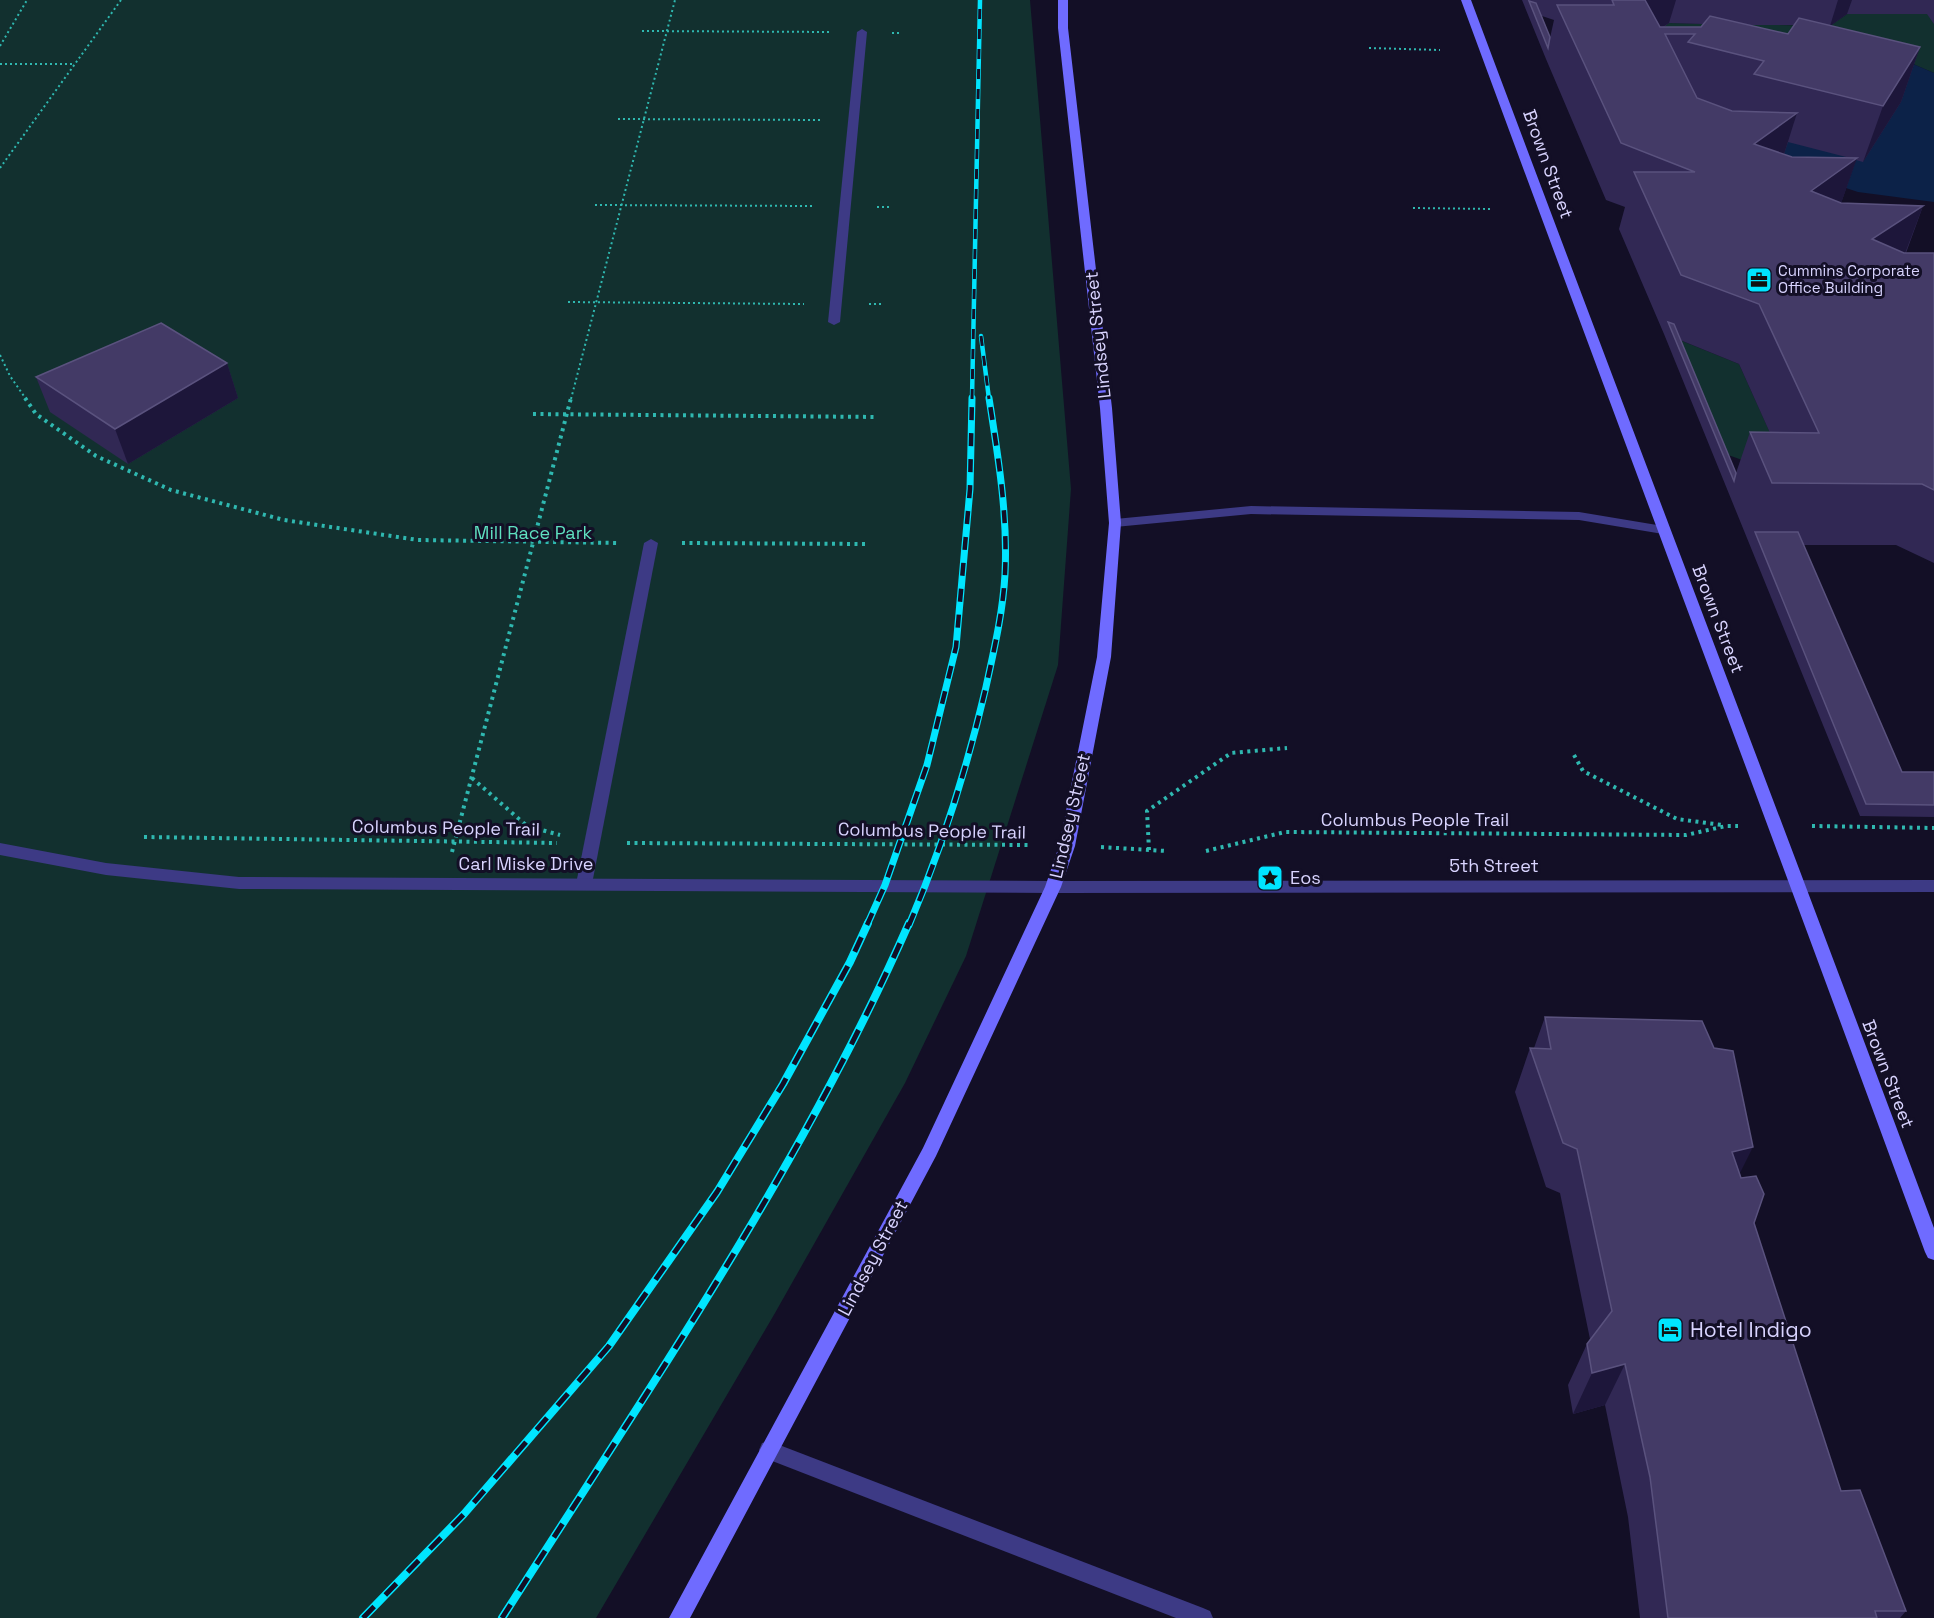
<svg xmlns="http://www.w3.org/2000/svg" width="1934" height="1618" viewBox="0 0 1934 1618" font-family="'Space Grotesk',sans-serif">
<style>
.green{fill:#12302f}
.water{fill:#0c2248}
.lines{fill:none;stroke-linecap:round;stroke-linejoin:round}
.path-far1{stroke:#2fb8b0;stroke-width:2;stroke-dasharray:2 3;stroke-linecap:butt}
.path{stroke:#2fb8b0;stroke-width:4;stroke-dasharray:3 4.5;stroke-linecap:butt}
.service{fill:#3d3a85;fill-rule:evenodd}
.minor{fill:#3d3a85;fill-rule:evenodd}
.secondary{fill:#6f6bff;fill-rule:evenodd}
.rail-far2-casing{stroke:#00e5ff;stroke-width:4.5}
.rail-far1-casing{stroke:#00e5ff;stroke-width:7}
.rail-casing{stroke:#00e5ff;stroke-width:8}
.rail-far2{stroke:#130f26;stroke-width:3;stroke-dasharray:10;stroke-linecap:butt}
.rail-far1{stroke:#130f26;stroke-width:4.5;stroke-dasharray:13;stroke-linecap:butt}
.rail{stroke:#130f26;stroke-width:5;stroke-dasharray:16;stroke-linecap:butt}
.wall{fill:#312854;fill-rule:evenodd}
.shaded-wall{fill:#1d163a}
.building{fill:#433a66;stroke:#5a527e;stroke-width:1.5}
.labels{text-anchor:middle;stroke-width:6;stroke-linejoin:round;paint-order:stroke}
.far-poi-label{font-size:15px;fill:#d9d4ff;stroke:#130f26;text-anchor:start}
.street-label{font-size:18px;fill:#d9d4ff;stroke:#130f26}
.park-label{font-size:18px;fill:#5fe0c0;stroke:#130f26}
.poi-label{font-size:18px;fill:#d9d4ff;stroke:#130f26;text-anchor:start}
.near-poi-label{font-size:21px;fill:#d9d4ff;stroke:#130f26;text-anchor:start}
</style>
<rect width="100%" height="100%" fill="#130f26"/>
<g class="green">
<path d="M0,0h1030l41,489 -13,176 -92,291 -61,127 -130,230 -179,305h-596z"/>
<path d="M1847,14h87v59l-21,-9 -284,-15 40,-26 161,3z"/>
<path d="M1670,336l69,28 51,113 -73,-26z"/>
</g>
<path class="water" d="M1913,64l21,9v129l-76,-10 -30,-10 -130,-79 165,58 37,-59z"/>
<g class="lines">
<g class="path-far1">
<path d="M642,31l189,1"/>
<path d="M892,33h9"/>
<path d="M0,46l27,-46"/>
<path d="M1369,48l71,2"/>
<path d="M0,64h74"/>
<path d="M618,119l203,1"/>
<path d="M0,168l121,-168"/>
<path d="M595,205l218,1"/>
<path d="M877,207h13"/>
<path d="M1413,208l80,1"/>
<path d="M568,302l236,2"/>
<path d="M869,304h15"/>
<path d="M0,355l10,21 16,23"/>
<path d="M571,399l104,-399"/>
</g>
<g class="path">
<path d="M25,398l11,16 60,42 75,34 113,30 134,20 200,3"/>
<path d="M533,414l345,3"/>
<path d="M682,543l187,1"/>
<path d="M1574,755l9,16 94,48 45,6"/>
<path d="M472,778l55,48 33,9"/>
<path d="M1812,826l122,2"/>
<path d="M144,837l413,6"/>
<path d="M627,843l404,2"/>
<path d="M1101,847l65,4"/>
<path d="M1149,850l-2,-39 84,-58 56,-5"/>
<path d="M1206,851l79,-19 401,3 40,-9h12"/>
<path d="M452,852l119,-454"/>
</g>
<g class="service">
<path d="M862,29l5,3 -27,290 -6,3 -6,-3 29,-290z"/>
<path d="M1251,506l328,6 84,14 6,4 -6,4 -84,-14 -328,-6 -136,13 -6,-4 6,-4z"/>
<path d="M651,539l7,4 -66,341 -3,4h-10l-3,-4 68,-341z"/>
<path d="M769,1441l434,167 7,3 3,7h-37l-414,-161 -3,-7 3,-7z"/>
</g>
<path class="minor" d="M0,843l106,20 133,14 814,4 881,-1v12l-881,1 -814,-4 -133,-14 -106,-20z"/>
<g class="secondary">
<path d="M1058,0h10v28l44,380 9,115 -10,134 -36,189 -14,41 -125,269 -246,462h-21l254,-470 122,-261 14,-41 38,-189 12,-134 -9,-115 -42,-380z"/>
<path d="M1461,0h10c153,409 310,818 463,1228v32l-6,-2 -3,-6c-153,-418 -310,-834 -464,-1252z"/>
</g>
<g class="rail-far2-casing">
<g id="rail-far2">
<path d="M981,336l8,63"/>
<path d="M972,399l8,-399"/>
</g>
</g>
<g class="rail-far1-casing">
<g id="rail-far1">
<path d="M867,925l18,-40 42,-120 29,-118 14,-158 2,-91"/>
<path d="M909,925c33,-77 58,-157 77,-238 8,-37 17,-75 19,-113 3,-59 -7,-118 -16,-176"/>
</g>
</g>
<g class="rail-casing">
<g id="rail">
<path d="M363,1618l101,-104 145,-168 108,-154 66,-108 67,-122 18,-39"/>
<path d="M502,1618c144,-226 299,-449 407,-695"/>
</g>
</g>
<use href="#rail-far2" class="rail-far2"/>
<use href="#rail-far1" class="rail-far1"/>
<use href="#rail" class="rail"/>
</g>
<g class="wall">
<path d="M1522,0h412v24l-7,-10h-80l-17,12 90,21 -19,55 -38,60 -7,-2 -15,43 82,3 -17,47h28v310l-38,-18h-93l99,227h32v45l-74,-1 -196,-482 -45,-105 6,-22 -19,-7 -60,-141zM1542,16l12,4 -4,18zM1669,23l34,1 -2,3h-37zM1748,25h46l-6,9zM1788,142l62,16 -58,-1 -8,-3zM1680,340l59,24 31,69 -20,-1 -14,41z"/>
<path d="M227,363l11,35 -110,66 -78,-52 -14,-35z"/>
<path d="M1545,1017l195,157 14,49 87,268 65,120 -6,7h-260l-12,-101 -23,-112 -32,9 -5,-29 19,-41 3,-5 -30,-146 -14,-6 -31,-95 15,-44h4z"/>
</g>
<g class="shaded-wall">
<path d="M1641,0h35l-7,23 -40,26z"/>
<path d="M1838,0h14l-5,14 -17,12z"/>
<path d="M1920,47l-19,55 -38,60 20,-56z"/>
<path d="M1797,113l-18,57 -25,-26z"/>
<path d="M1857,158l-20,57 -26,-24z"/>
<path d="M1923,206l-22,58 -29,-25z"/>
<path d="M227,363l11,35 -110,66 -13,-35z"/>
<path d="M1753,1147l-22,44 1,-39z"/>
<path d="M1625,1364l-20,41 -32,9 19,-41z"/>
</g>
<g class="building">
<path d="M1612,0h33l15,27h41l9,-11 78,18 11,-16 121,29 -37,59 -129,-32 10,-13 -76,-19 7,-8h-30l32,64 35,13 65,2 -43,31 38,13 65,1 -46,33 30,12 82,3 -51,33 32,14h30v237l-12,-6 -150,-1 -22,-51 69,1 -60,-129 -78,-29 -47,-103h61l-74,-29 -64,-138h57z"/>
<path d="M1529,1l7,2 14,34 -2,11z"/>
<path d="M1668,322l6,2 62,149 -2,8z"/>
<path d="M161,323l66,40 -112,66 -79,-52z"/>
<path d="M1755,532h43l104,240h32v33l-68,-1z"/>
<path d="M1545,1017l157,4 12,27 19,3 20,96 -21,5 9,26 15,-2 8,18 -10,29 87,268 19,-1 46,121h-31l2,7h-209l-18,-141 -25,-113 -33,9 -5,-29 25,-33 -35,-162 -14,-6 -33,-95 21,1z"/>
</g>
<defs>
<g id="office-square" transform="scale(1.35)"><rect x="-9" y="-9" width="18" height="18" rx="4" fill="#00e5ff" stroke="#130f26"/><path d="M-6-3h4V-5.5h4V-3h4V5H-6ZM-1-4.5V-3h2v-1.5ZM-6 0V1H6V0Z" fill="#111"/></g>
<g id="sight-square" transform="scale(1.35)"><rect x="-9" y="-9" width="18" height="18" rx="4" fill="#00e5ff" stroke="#130f26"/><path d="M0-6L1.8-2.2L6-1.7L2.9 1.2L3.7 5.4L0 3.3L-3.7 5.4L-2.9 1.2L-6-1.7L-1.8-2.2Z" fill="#111"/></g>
<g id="hotel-square" transform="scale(1.35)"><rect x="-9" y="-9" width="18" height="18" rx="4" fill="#00e5ff" stroke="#130f26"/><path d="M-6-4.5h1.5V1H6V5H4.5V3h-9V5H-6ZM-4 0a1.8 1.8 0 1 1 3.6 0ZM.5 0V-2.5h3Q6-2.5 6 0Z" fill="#111"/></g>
</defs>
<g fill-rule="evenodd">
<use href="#office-square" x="1759" y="280"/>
<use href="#sight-square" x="1270" y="878"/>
<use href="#hotel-square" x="1670" y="1330"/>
</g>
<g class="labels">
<g class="far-poi-label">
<text x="1778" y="276">Cummins Corporate<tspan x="1778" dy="17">Office Building</tspan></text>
</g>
<g class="street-label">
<text transform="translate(1548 164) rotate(70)" y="6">Brown Street</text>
<text transform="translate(1098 335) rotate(-96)" y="6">Lindsey Street</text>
<text transform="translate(1718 619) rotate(69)" y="6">Brown Street</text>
<text transform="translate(1070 816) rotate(-77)" y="6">Lindsey Street</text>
<text x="1415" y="826">Columbus People Trail</text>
<text transform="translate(446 828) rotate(1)" y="6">Columbus People Trail</text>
<text transform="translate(932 831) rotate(1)" y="6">Columbus People Trail</text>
<text x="526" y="870">Carl Miske Drive</text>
<text x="1494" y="872">5th Street</text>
<text transform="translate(1888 1074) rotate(69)" y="6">Brown Street</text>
<text transform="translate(873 1258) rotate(-62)" y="6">Lindsey Street</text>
</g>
<g class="park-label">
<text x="533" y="539">Mill Race Park</text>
</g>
<g class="poi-label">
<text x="1290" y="884">Eos</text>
</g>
<g class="near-poi-label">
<text x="1690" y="1337">Hotel Indigo</text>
</g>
</g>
</svg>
